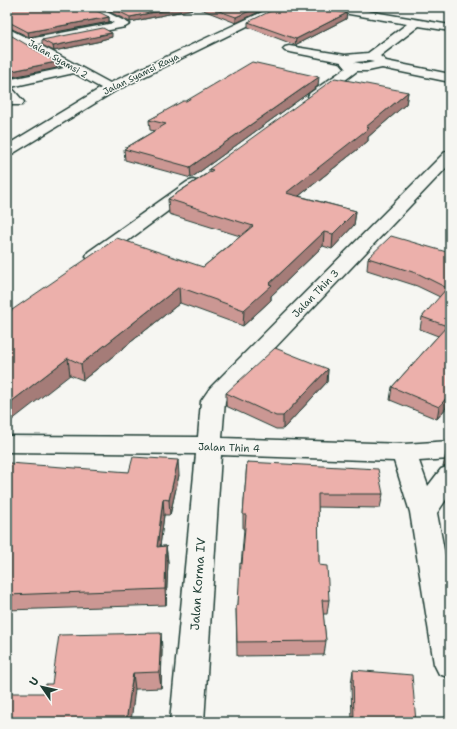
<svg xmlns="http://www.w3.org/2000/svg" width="457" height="729" viewBox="0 0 457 729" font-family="'Shantell Sans',sans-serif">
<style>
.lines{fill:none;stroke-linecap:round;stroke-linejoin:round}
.minor-casing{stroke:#1f3d34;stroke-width:3}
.minor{fill:#f6f6f2;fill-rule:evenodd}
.wall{fill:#cb9793;stroke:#1f3d34}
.shaded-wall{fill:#a57b78;stroke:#1f3d34}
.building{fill:#ecb0ab;stroke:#1f3d34}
.labels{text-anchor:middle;stroke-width:3;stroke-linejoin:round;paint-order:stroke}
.far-street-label{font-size:9px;fill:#1f3d34;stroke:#f6f6f2}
.street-label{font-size:10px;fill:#1f3d34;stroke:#f6f6f2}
.near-street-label{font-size:12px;fill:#1f3d34;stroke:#f6f6f2}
</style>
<rect width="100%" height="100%" fill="#f6f6f2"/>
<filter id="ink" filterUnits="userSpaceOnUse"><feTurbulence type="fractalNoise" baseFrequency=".025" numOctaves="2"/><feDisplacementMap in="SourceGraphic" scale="8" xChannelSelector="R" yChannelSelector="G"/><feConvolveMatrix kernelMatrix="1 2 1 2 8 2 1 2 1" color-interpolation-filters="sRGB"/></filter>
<g filter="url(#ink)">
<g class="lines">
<g class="minor-casing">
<g id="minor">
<path d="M78,7h19l33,17 -5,3 -87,17 72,39 163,-76h13l-171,84 -103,63 -5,1v-10l94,-57 -27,-15 -63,14 13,15 -2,3h-10l-5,-7v-18l57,-12 -57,-32v-8l22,11 85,-16 -24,-12 -24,4 -5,-3 1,-2z"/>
<path d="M321,7h23l106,18v6l-31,-5 -39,30 6,5 64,13v8l-68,-14 -14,3h-11l-37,28h-10l-2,-3 2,-3 36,-25 -5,-6 -56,-11 -2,-2 2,-2 4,-1 56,9 23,-2 39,-29 -81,-14zM369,61l5,1 -10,2 -10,-2z"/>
<path d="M450,150v14l-223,234 -2,3 -3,37 182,6 46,-3v18l-31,2 9,25 13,-17 9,-3v28l-13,19 13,69v96l-11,-4 -5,-10 -24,-152 -16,-51 -173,-6 -17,267h-34l26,-268 -189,-2v-16l191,1 3,-36 9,-13 235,-236z"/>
<path d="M193,180l6,2 2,3 -2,3 -97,72 -7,2 -7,-2 -2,-4 2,-4 99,-70z"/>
</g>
</g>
<use href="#minor" class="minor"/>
</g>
<g class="wall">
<path d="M7,7l55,2 4,2 43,6v5l-80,15 -21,-10h-1z"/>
<path d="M100,7h169l-33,16 -38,-15 -68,14z"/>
<path d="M337,12l10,1 -1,6 -51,26 -47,-18v-5z"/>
<path d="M112,37l-11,3v1l-47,10 -12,-6v-5z"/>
<path d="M318,86l-127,92 -66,-18 -1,-11 30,-18 -4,-1 -1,-10 37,-19z"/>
<path d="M408,92l-2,12 -38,33v4l-69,55 57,15 -2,14 -22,24 -9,-3 -52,50v4l-28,26 -63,-23 -97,77 -13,-5 -63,-64 196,-44 37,-31 -71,-22 -1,-15 41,-27v-3z"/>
<path d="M450,253v150l-13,16 -47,-19 2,-13 46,-51 -18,-7 2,-12 18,-20 -23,-11 -50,-16 1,-12z"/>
<path d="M328,369l-1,13 -44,47h-7l-50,-23v-13z"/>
<path d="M247,462l136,32 -3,14 -62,-1 1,58 10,35 -2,14h-4l3,27 -2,14 -87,1 -1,-51h2l6,-76h-1v-14z"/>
<path d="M7,466l172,9 -9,40h-6l-4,31h6l2,16 -2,43 -159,5z"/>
<path d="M450,524v51l-5,-30z"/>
<path d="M162,649l-1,39 -117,5 8,-9z"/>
<path d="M353,670l63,52h-64l-1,-38z"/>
</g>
<g class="shaded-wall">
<path d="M59,7h11l-8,2z"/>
<path d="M180,7h18v1l-68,14v-5z"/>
<path d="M258,7h11l-33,16v-6z"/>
<path d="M337,8v5l-4,-2z"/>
<path d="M347,13l-1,6 -51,26 1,-6z"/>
<path d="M109,17v5l-80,15 -1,-5z"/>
<path d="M112,33v4l-11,3v1l-47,10 -1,-5z"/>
<path d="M56,62l1,6 -50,10v-6z"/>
<path d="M319,77l-1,9 -127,92 -1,-11z"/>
<path d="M408,92l-2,12 -38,33v4l-83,66 1,-14z"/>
<path d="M356,211l-2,14 -22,24 1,-15z"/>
<path d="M324,232l-1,14 -52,50v4l-28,26 1,-16 25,-26z"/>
<path d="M179,287l1,16 -97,77 -2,-16z"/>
<path d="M68,358l2,17 -63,49v-19z"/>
<path d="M328,369l-1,13 -44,47v-13z"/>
<path d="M450,393v10l-13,16 2,-12z"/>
<path d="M450,452v13l-7,2 3,-14z"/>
<path d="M178,460l1,15 -9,40 -1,-15z"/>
<path d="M163,499l1,16 -6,47 -1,-15z"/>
<path d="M166,546l2,16 -2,43 -1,-16z"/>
<path d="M161,633l1,16 -1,39 -2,-16z"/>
<path d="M133,673l2,16 -4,33h-5z"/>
</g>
<g class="building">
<path d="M7,7h52l7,4 23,-4 20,10 -81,15 -21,-11z"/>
<path d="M110,7h70l-50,10z"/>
<path d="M208,7h50l-22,10z"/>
<path d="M279,7h52l6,1 -4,3 14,2 -51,26 -48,-17z"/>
<path d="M103,28l9,5 -13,2 1,1 -47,10 -11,-6z"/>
<path d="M7,33l49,29 -49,10z"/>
<path d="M252,62l67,15 -129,90 -66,-18 42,-25 -17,-4 34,-19h3z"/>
<path d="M335,78l73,14 -42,35 3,1 -83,65 70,18 -23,23 -9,-2 -55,52 3,1 -28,25 -65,-23 -98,77 -13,-6 -61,47v-94l5,-1 105,-72 86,29 50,-41 -85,-27 45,-29 -4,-1z"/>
<path d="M391,236l59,17v140l-11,14 -47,-20 55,-61 -25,-9 25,-29 -28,-14 -51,-16z"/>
<path d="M275,348l53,21 -45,47h-7l-50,-23z"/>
<path d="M448,447h2v5l-4,1z"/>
<path d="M133,457l45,3 -9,40 -6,-1 -6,48 9,-1 -1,43 -158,6v-129l2,-3 120,9z"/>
<path d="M247,462l131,7 5,25h-65l1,71 8,1 2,34h-7l4,41 -89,1 -1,-37h2l2,-42 2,1 4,-49h-3z"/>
<path d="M450,524v19l-2,-12z"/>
<path d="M161,633l-2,39 -26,1 -7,49h-119v-29h37l2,-9h6l7,-49z"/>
<path d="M353,670l59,5 4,47h-62z"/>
</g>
</g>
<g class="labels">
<g class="far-street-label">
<text transform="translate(58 59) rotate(30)" y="3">Jalan Syamsi 2</text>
<text transform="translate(141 74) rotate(-26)" y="3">Jalan Syamsi Raya</text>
</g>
<g class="street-label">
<text transform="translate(315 293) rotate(-46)" y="4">Jalan Thin 3</text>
<text transform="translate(229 447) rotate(2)" y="4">Jalan Thin 4</text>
</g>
<g class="near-street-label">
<text transform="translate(198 584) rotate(-86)" y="4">Jalan Korma IV</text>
</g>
</g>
<rect width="457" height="729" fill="none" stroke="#f6f6f2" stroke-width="24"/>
<rect x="12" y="12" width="433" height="705" fill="none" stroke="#1f3d34" stroke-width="1.5" filter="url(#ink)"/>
<g transform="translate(42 687) rotate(304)" stroke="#f6f6f2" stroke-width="3" paint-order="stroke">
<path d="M0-3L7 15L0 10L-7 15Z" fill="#1f3d34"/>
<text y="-6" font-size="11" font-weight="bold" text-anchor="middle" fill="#1f3d34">U</text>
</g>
</svg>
